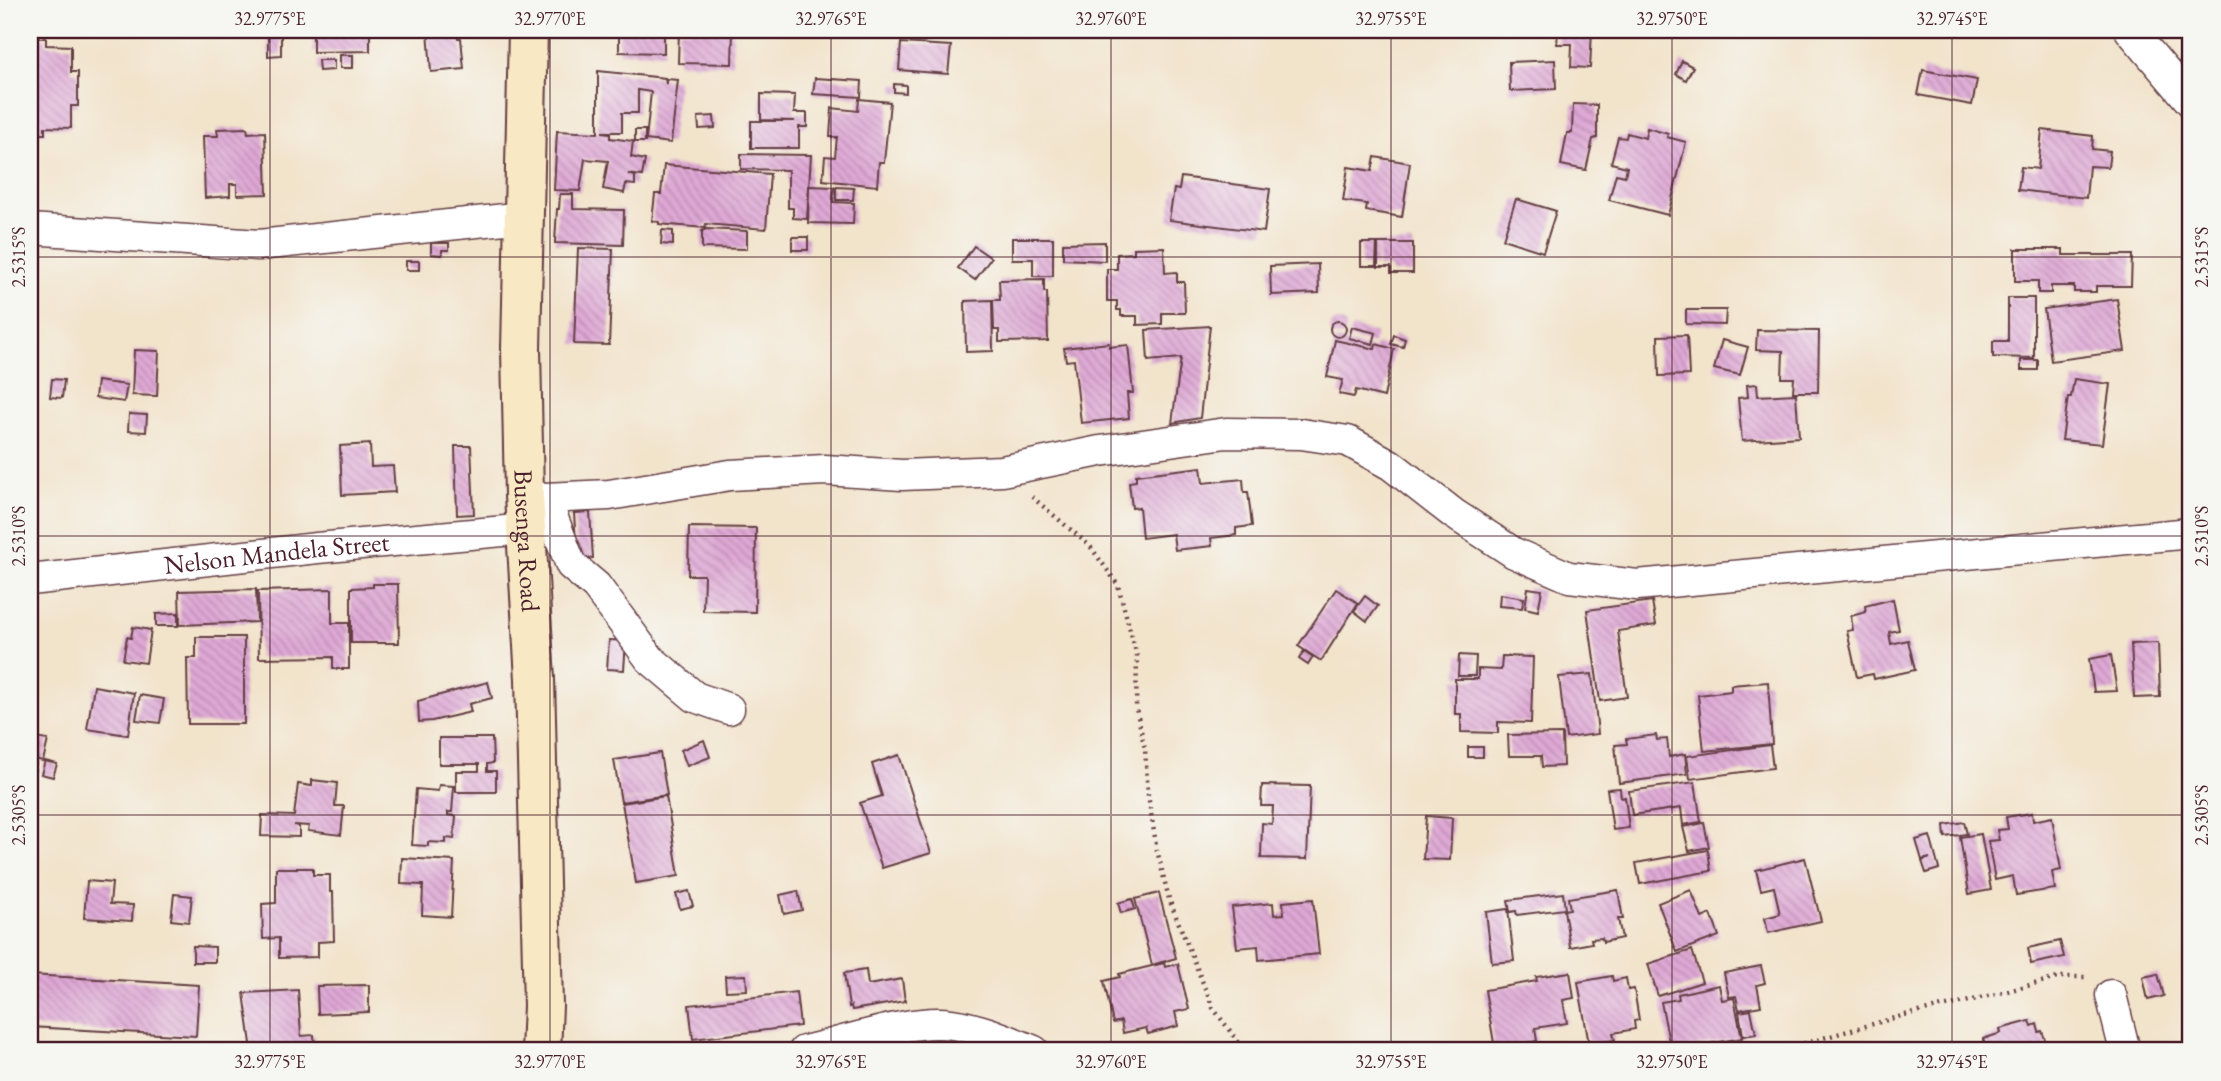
<svg xmlns="http://www.w3.org/2000/svg" width="2221" height="1081" viewBox="0 0 2221 1081" font-family="'EB Garamond',serif">
<style>
.building{fill:url(#building-back-hatch)}
.lines{fill:none;stroke-linecap:round;stroke-linejoin:round}
.street-casing{stroke:#633c43;stroke-width:33}
.secondary-casing{stroke:#633c43;stroke-width:42}
.path{stroke:#633c43;stroke-width:4.5;stroke-dasharray:2 5;stroke-linecap:butt}
.street{stroke:#fff;stroke-width:30}
.secondary{stroke:#f8e8c3;stroke-width:38}
.ticks{fill:none;stroke:#4a1f2b;stroke-width:2;stroke-opacity:0.45}
.labels{text-anchor:middle;stroke-width:6;stroke-linejoin:round;paint-order:stroke}
.street-label{font-size:26px;fill:#4a1f2b;stroke:#f6f6f2}
.neatline{fill:none;stroke:#4a1f2b;stroke-width:2.5}
.ticks-label{font-size:18px;text-anchor:middle;fill:#4a1f2b}
</style>
<defs>
<pattern id="building-back-hatch" width="6" height="6" patternUnits="userSpaceOnUse" patternTransform="scale(1.75)"><rect width="6" height="6" fill="#dfa9d6"/><path d="M-1 5l2 2M0 0l6 6M5-1l2 2" fill="none" stroke="#b789ae"/></pattern>
</defs>
<rect width="100%" height="100%" fill="#f6f6f2"/>
<filter id="ink" filterUnits="userSpaceOnUse"><feTurbulence type="fractalNoise" baseFrequency=".0143" numOctaves="2"/><feDisplacementMap in="SourceGraphic" scale="14" xChannelSelector="R" yChannelSelector="G"/><feConvolveMatrix kernelMatrix="1 2 1 2 8 2 1 2 1" color-interpolation-filters="sRGB"/></filter>
<filter id="wash" filterUnits="userSpaceOnUse"><feTurbulence type="fractalNoise" baseFrequency=".00686" numOctaves="4" result="noise"/><feDisplacementMap in="SourceGraphic" scale="28" xChannelSelector="R" yChannelSelector="G"/><feGaussianBlur stdDeviation="1.57" result="paint"/><feColorMatrix in="noise" values="0 0 0 0 0 0 0 0 0 0 0 0 0 0 0 0 0 1.4 0 .05"/><feComposite in="paint" operator="in"/></filter>
<g filter="url(#wash)">
<rect width="100%" height="100%" fill="#f2e3cb"/>
<g id="blocks">
<g class="building">
<path d="M313,30h57v21l-57,1z"/>
<path d="M428,30h29l1,8h3l3,31 -33,3z"/>
<path d="M619,30h45v23l-45,-1z"/>
<path d="M679,30h54l-1,34 -54,-1z"/>
<path d="M1558,30h34l-2,38 -19,-1 1,-23h-15z"/>
<path d="M1669,30h54l-1,9 -53,-5z"/>
<path d="M268,35h13v20l-13,1z"/>
<path d="M30,38h16v7l25,1v26h7v34h-7v22l-26,-1v7h-15z"/>
<path d="M901,43l50,3 -3,28 -49,-4z"/>
<rect x="340" y="55" width="13" height="13"/>
<path d="M318,60h16v10l-15,1z"/>
<path d="M1555,60l1,29 -46,2 -1,-29z"/>
<path d="M1682,61l11,6 -7,13 -10,-6z"/>
<path d="M1923,70l54,10 -5,25 -54,-10z"/>
<path d="M598,71l67,7 1,6 1,-5 11,1 -7,63 -25,-3 5,-48 -13,-2v23h-16v19h-20l8,1v5l23,3 -2,16 14,3 -3,16 -14,-2 7,2v9l-9,-1 -2,9 -21,-4 5,-28 -23,-2 -5,32 -26,-1 3,-59 41,2z"/>
<path d="M815,78l47,3 -1,16 -48,-3z"/>
<path d="M894,84l12,1v8l-12,-1z"/>
<path d="M761,94l34,1 -1,18h13v14h-8v21h-48v-27h44l-34,-1z"/>
<path d="M859,99l31,3 -6,60h-5l-2,24 -54,-6 2,-24 10,1 2,-20h-7l2,-29 26,3z"/>
<path d="M1573,104l24,1v33l-4,1 -7,31 -25,-5 6,-32h5z"/>
<path d="M714,116l1,12 -16,1 -1,-12z"/>
<path d="M247,128l1,5 17,-1 2,62 -30,1v-11h-7v12l-25,2 -2,-62h15l-1,-7z"/>
<path d="M1647,128l21,6 -1,3 19,5 -18,73 -59,-15 7,-26 9,2 2,-9 -16,-4 7,-26 8,1 1,-5 18,5z"/>
<rect x="635" y="130" width="10" height="12"/>
<path d="M2042,130l51,6 -1,13 18,2 -2,16 -19,-1 -3,32 -68,-8 3,-23 17,2z"/>
<path d="M741,154l70,1 -4,64 -14,-1v-10h-5v-38l-47,-1z"/>
<path d="M1375,157l35,6 -8,54 -36,-6 1,-7 -24,-3 5,-34 24,4z"/>
<path d="M664,165l106,9 -4,55 -60,-5 -1,4 -46,-4v-2l-7,-1 3,-27h6z"/>
<path d="M1181,177l89,12 -6,43 -95,-12 5,-31 5,1z"/>
<path d="M809,186l25,1 -1,15 21,1 -1,21 -45,-1z"/>
<path d="M836,187l18,1 -1,12h-17z"/>
<path d="M560,194h13v15l51,1 -1,35 -68,-2 2,-34h2z"/>
<path d="M1516,199l40,12 -13,41 -40,-13z"/>
<path d="M706,229l41,2v18l-45,-1v-17z"/>
<path d="M662,230l11,1v14l-12,-1z"/>
<rect x="792" y="237" width="16" height="13"/>
<path d="M1012,238h41v38h-20v-17h-21z"/>
<path d="M1105,242v19l-42,-2v-16z"/>
<path d="M431,243h18v7h-7v5l-11,-1z"/>
<path d="M1361,243h16l-1,23h-15z"/>
<path d="M1378,243h35v30h-22v-6h-13z"/>
<path d="M974,246l17,12 -16,22 -17,-12z"/>
<path d="M1164,247l1,26 12,-1v10h7l1,31h-23v11l-25,1v-9h-16v-6h-4v-9h-10v-32h10v-15l17,-1v-5z"/>
<path d="M578,248l35,1 -4,96 -35,-1z"/>
<path d="M2015,249h48v6h69l-1,31h-35v6h-22v-6h-23v7h-13v-12h-23z"/>
<rect x="406" y="261" width="13" height="9"/>
<path d="M1318,264l1,29 -48,2 -1,-29z"/>
<path d="M1044,279v13h3l1,49 -49,1v-12h-5l-1,-30h7l-1,-20z"/>
<path d="M2008,298h26v60l-41,-1v-16h15z"/>
<path d="M2117,299l8,52 -74,10 -7,-52z"/>
<path d="M992,300l1,51 -27,1 -1,-51z"/>
<path d="M1686,310h40l-1,15 -39,-1z"/>
<circle cx="1338" cy="329" r="8"/>
<path d="M1210,326l-10,92 -28,5 9,-65 -33,3 -2,-31z"/>
<path d="M1352,327l24,6 -3,11 -24,-6z"/>
<path d="M1757,330l62,1 -1,61h-25l1,-14h-12l1,-27 -27,-1z"/>
<path d="M1394,335l11,4 -2,8 -12,-3z"/>
<path d="M1687,335l2,40 -30,1 -1,-40z"/>
<path d="M1335,340l40,9 1,-5 18,5 -10,48 -28,-7 -2,7 -15,-3 4,-14 -16,-3z"/>
<path d="M1722,340l26,7 -8,28 -26,-6z"/>
<path d="M1109,343v4l19,-2 5,48h-6l2,25 -48,5 -7,-63 -8,1 -2,-13z"/>
<path d="M134,350l25,1 -2,45 -25,-1z"/>
<rect x="2021" y="360" width="17" height="10"/>
<path d="M52,379l12,1 -2,18 -12,-1z"/>
<path d="M2074,379l36,5 -8,60 -40,-4 6,-43h3z"/>
<path d="M97,381l30,4 -3,17 -29,-4z"/>
<path d="M1757,384l1,12 38,-2 3,43 -57,4 -4,-43 10,-1 -1,-12z"/>
<path d="M129,414l18,1 -1,17 -18,-1z"/>
<path d="M370,444l1,23 22,-1 2,26 -53,3 -2,-49z"/>
<path d="M455,446h16l3,68 -17,1z"/>
<path d="M1201,467l2,16 40,-4 1,13h4l4,34 -16,2v7l-25,3 1,8 -37,4 -2,-16 -31,4 -3,-31 -7,1 -3,-26 7,-1v-6z"/>
<path d="M590,512l3,46 -16,1 -3,-46z"/>
<path d="M689,527l67,1 -1,84 -52,-1 1,-36h-16z"/>
<path d="M373,584h25l1,59h-48v-55l22,-1z"/>
<path d="M1528,588l14,2 -4,21 -13,-3z"/>
<path d="M256,589l1,33 -77,3 -1,-34z"/>
<path d="M332,589v34h17v46h-16v-12l-74,1 -1,-67z"/>
<path d="M1336,589l22,14 -37,58 -23,-15z"/>
<path d="M1500,594l24,4 -2,10 -23,-2z"/>
<path d="M1365,596l13,10 -11,15 -13,-10z"/>
<path d="M1893,599l6,31 -10,2 2,12 17,-4 7,30 -41,9 -1,-5 -16,3 -10,-46 6,-1 -2,-14 15,-4 -1,-6z"/>
<path d="M1652,601l4,24 -38,6 9,66 -27,4 -13,-91z"/>
<path d="M178,613v13h-22v-12z"/>
<path d="M133,627l18,3 -5,33 -23,-3 4,-23 4,1z"/>
<path d="M196,637h48v87h-56l-1,-66h9z"/>
<path d="M609,640l17,1 -2,29 -17,-1z"/>
<path d="M2158,643l2,54 -26,1 -3,-54z"/>
<path d="M1304,651l9,6 -5,8 -9,-6z"/>
<path d="M1459,655l17,1 -1,20h-17z"/>
<path d="M2111,655l6,36 -23,1 -5,-33z"/>
<path d="M1502,656l31,1 -2,66 -33,-1v11l-37,-1v-18h-6v-35h23v-10l23,1z"/>
<path d="M1592,674l6,60 -32,4 -7,-61z"/>
<path d="M488,682l4,16 -23,6 2,8 -39,9 -13,1 -1,-21z"/>
<path d="M1768,682l4,62 -68,7 -6,-56 33,-4v-6z"/>
<path d="M94,686l40,7 -6,42 -41,-6z"/>
<path d="M140,695l24,4 -4,24 -24,-3z"/>
<path d="M1562,734l1,32 -21,1 -1,-11h-32l-1,-21z"/>
<path d="M1656,735l1,5 10,-1 2,18 16,-3 2,20 -68,9 -4,-38 12,-1 -1,-5z"/>
<path d="M35,738l13,2 -5,21 -13,-3z"/>
<path d="M439,738h53l1,25 -6,1v7h9v21h-40v-21h23v-7h-40z"/>
<path d="M704,740l6,17 -23,9 -6,-16z"/>
<path d="M1770,745l3,23 -83,11 -3,-23z"/>
<rect x="1468" y="747" width="15" height="10"/>
<path d="M660,753l7,42 -46,7 -7,-42z"/>
<path d="M899,755l32,98 -49,15 -22,-65 22,-7 -10,-32z"/>
<path d="M45,761l12,3 -4,13 -12,-3z"/>
<path d="M30,762l6,1 -5,25h-1z"/>
<path d="M312,780l25,3 -2,23h9l-3,29 -33,-4 1,-5 -15,-1 5,1v11l-38,-1 1,-21 32,1 4,-32 14,2z"/>
<path d="M1695,782l6,40 -18,3 -2,-17 -49,7 -3,-24z"/>
<path d="M439,785l15,1 -2,26h-4v3l8,1 -2,23 -8,-1v5l-18,-1v4l-16,-1 4,-56 22,2z"/>
<path d="M1262,785l48,1 -3,73 -46,-1 1,-35 10,1 1,-18h-12z"/>
<path d="M1620,788l1,10 4,-1 4,31 -16,2 -6,-41z"/>
<path d="M666,796l13,80 -43,7 -14,-80z"/>
<path d="M2032,813l1,8 19,-4 9,53 -9,2 3,17 -39,6 -3,-19 -18,4 -7,-39 11,-1 -2,-10 11,-1 -2,-12z"/>
<path d="M1426,816l26,2 -2,42 -27,-1z"/>
<path d="M1964,822l3,12 -22,3 -1,-12z"/>
<path d="M1704,823l5,24 -20,4 -6,-24z"/>
<path d="M1981,834l10,56 -22,4 -9,-57z"/>
<path d="M1930,836l9,33 -13,4 -4,-12 8,-3 -8,2 -6,-20z"/>
<path d="M1708,850l3,21 -71,13 -4,-21z"/>
<path d="M402,858l52,3 -3,56 -29,-2 1,-30 -22,-1z"/>
<path d="M1805,858l16,63 -53,12 -3,-15 15,-4 -6,-27 -13,3 -5,-20z"/>
<path d="M276,868h37v7h17v17h3l1,49 -16,1v15l-39,1v-20l-16,1 -1,-35 14,-1z"/>
<path d="M87,881l25,2 -2,21 23,1 -1,16 -48,-3z"/>
<path d="M1618,890l5,29h-5l4,19 -19,4 -1,-4 -11,1 1,4 -22,4 -6,-37 6,-1 -2,-11z"/>
<path d="M1691,890l11,28 9,-4 8,22 -42,16 -19,-49z"/>
<path d="M689,891l4,15 -13,3 -4,-15z"/>
<path d="M798,891l4,19 -18,4 -4,-19z"/>
<path d="M1159,893l17,65 -24,7 -17,-66z"/>
<path d="M1563,893l2,16 -48,6 -1,-4 -6,1 -2,-12z"/>
<path d="M174,894l18,2 -3,26 -18,-2z"/>
<path d="M1132,899l3,10 -14,4 -3,-10z"/>
<path d="M1313,899l6,55 -60,6 -1,-14 -21,2 -5,-41 41,-4 1,12 10,-1 -1,-12z"/>
<path d="M1508,909l6,52 -22,2 -6,-51z"/>
<path d="M2060,941l4,16 -33,7 -3,-16z"/>
<path d="M193,946l22,1v15h-22z"/>
<path d="M1692,950l10,32 -44,14 -10,-32z"/>
<path d="M1164,963l1,4 13,-3 11,45 -14,3 3,14 -30,8 -2,-6 -23,5 -2,-12 -8,2 -9,-42 16,-4 -1,-3z"/>
<path d="M1761,966l4,17 -8,2 4,21 -22,4 -3,-14 -7,1 -5,-24z"/>
<path d="M866,970l2,15 34,-6 3,22 -53,9 -1,-4 -2,1 -5,-34z"/>
<path d="M1570,972l4,26 -11,2 4,23 -32,5 2,13 -42,8 -10,-59 52,-9 -1,-4z"/>
<path d="M2158,974l6,22 -16,4 -5,-23z"/>
<path d="M30,975l169,10 -3,51 -166,-9z"/>
<path d="M746,975l1,15 -21,1 -1,-15z"/>
<path d="M1612,976l1,5 13,-3 2,12 6,-1 5,31 -5,1 1,8 -22,4 2,7 -26,4 -11,-62z"/>
<path d="M369,985v27l-51,2 -1,-28z"/>
<path d="M1719,985l3,15 12,-2 8,40 -71,13 -10,-49 18,-3 -1,-5z"/>
<path d="M298,990l3,46 13,-1 1,16h-63l-8,-58z"/>
<path d="M796,992l4,34 -107,13 -4,-34z"/>
<path d="M1751,1010l5,24 -13,2 -4,-24z"/>
<path d="M2030,1021l2,5 5,-2 2,8 3,-1 7,20h-62l-4,-12 18,-6 -1,-4z"/>
</g>
</g>
</g>
<g filter="url(#ink)">
<use href="#blocks" fill-opacity="0" stroke="#633c43" stroke-width="2"/>
<g class="lines">
<g class="street-casing">
<g id="street">
<path d="M2130,30l61,72"/>
<path d="M30,229l229,16 265,-28"/>
<path d="M524,496l21,2 64,-3 121,-20 95,-5 77,5 100,-4 98,-20 126,-18 75,1 47,7 43,24 63,49 60,39 55,24 68,8 554,-52"/>
<path d="M545,498l26,67 25,21 54,73 45,38 34,12"/>
<path id="s1" d="M30,580l287,-32 209,-19"/>
<path d="M2111,995l14,56"/>
<path d="M804,1051c41,-9 107,-33 148,-27 29,4 55,16 82,27"/>
</g>
</g>
<g class="secondary-casing">
<g id="secondary">
<path id="s2" d="M528,30l-7,319 3,147 11,183 8,327 -2,45"/>
</g>
</g>
<g class="path">
<path d="M1032,497l58,49 28,39 19,71 -1,52 9,41 3,46 9,55 12,49 44,109 32,43"/>
<path d="M1777,1051l128,-36 60,-13 96,-25h27"/>
</g>
<use href="#street" class="street"/>
<use href="#secondary" class="secondary"/>
</g>
</g>
<path class="ticks" d="M270,30v1021M550,30v1021M831,30v1021M1111,30v1021M1391,30v1021M1672,30v1021M1952,30v1021M30,257h2161M30,536h2161M30,815h2161"/>
<g class="labels">
<g class="street-label">
<text dy="9" stroke="none"><textPath href="#s2" startOffset="511">Busenga Road</textPath></text>
<text dy="9" stroke="none"><textPath href="#s1" startOffset="248">Nelson Mandela Street</textPath></text>
</g>
</g>
<rect width="2221" height="1081" fill="none" stroke="#f6f6f2" stroke-width="77"/>
<rect x="38" y="38" width="2144" height="1004" class="neatline"/>
<g class="ticks-label">
<text x="270" y="25">32.9775°E</text>
<text x="550" y="25">32.9770°E</text>
<text x="831" y="25">32.9765°E</text>
<text x="1111" y="25">32.9760°E</text>
<text x="1391" y="25">32.9755°E</text>
<text x="1672" y="25">32.9750°E</text>
<text x="1952" y="25">32.9745°E</text>
<text transform="translate(2202 257) rotate(-90)" y="6">2.5315°S</text>
<text transform="translate(19 257) rotate(-90)" y="6">2.5315°S</text>
<text transform="translate(2202 536) rotate(-90)" y="6">2.5310°S</text>
<text transform="translate(19 536) rotate(-90)" y="6">2.5310°S</text>
<text transform="translate(2202 815) rotate(-90)" y="6">2.5305°S</text>
<text transform="translate(19 815) rotate(-90)" y="6">2.5305°S</text>
<text x="270" y="1068">32.9775°E</text>
<text x="550" y="1068">32.9770°E</text>
<text x="831" y="1068">32.9765°E</text>
<text x="1111" y="1068">32.9760°E</text>
<text x="1391" y="1068">32.9755°E</text>
<text x="1672" y="1068">32.9750°E</text>
<text x="1952" y="1068">32.9745°E</text>
</g>
</svg>
